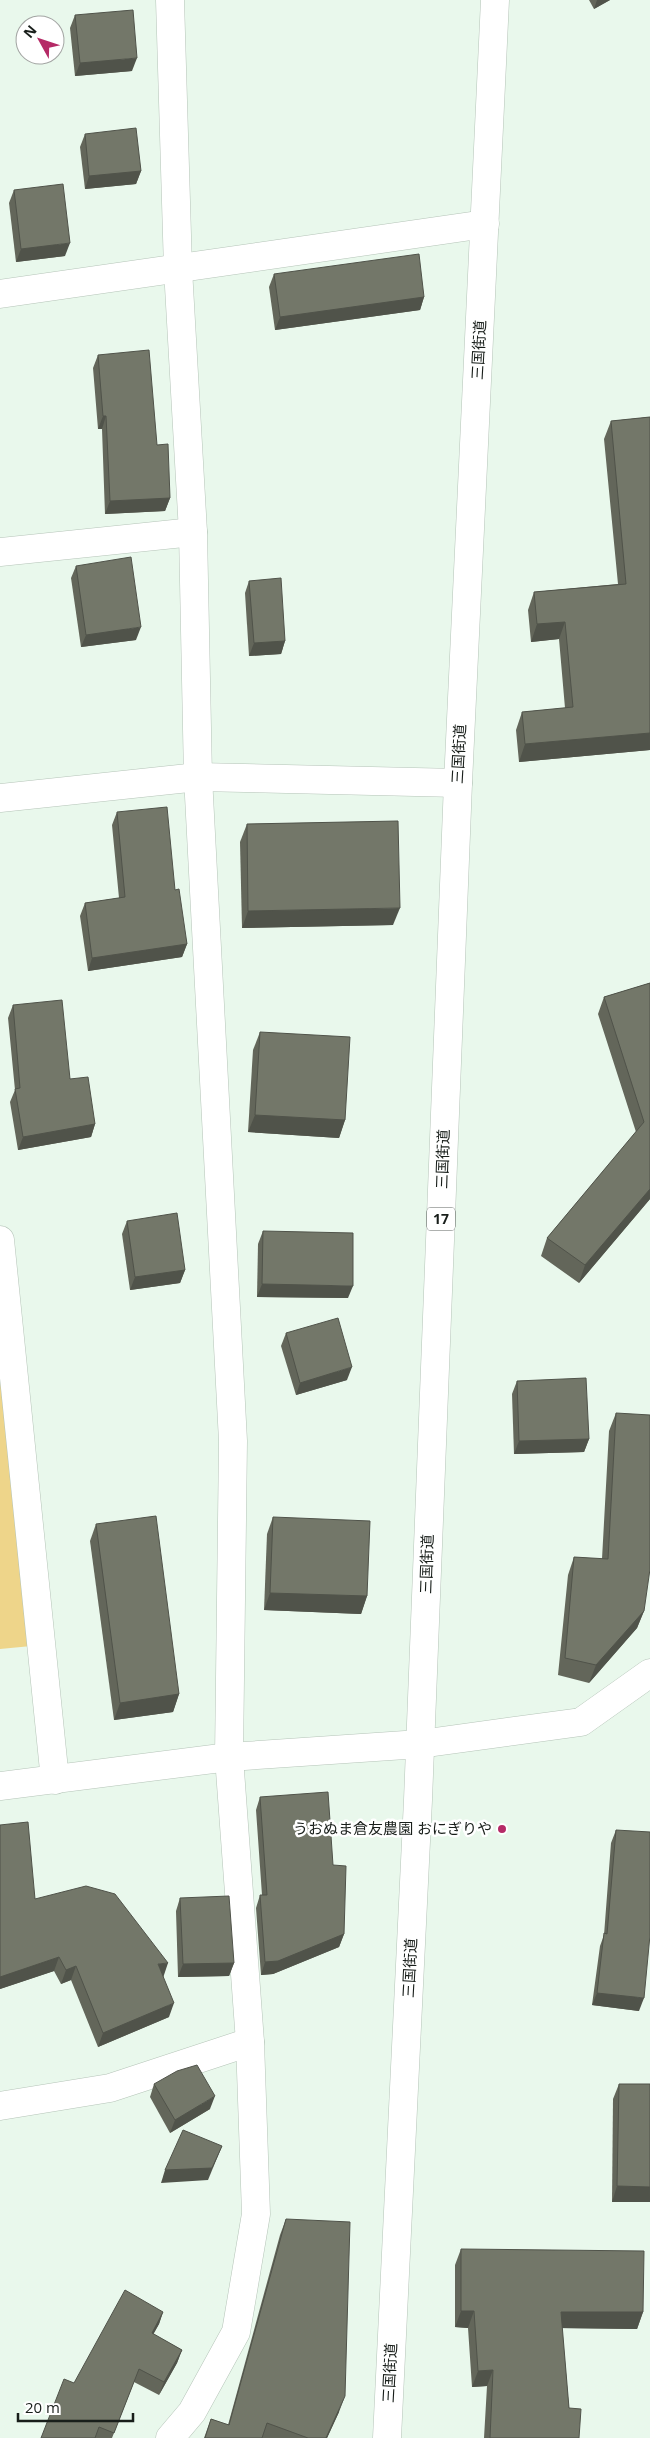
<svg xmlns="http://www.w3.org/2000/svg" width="650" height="2438" viewBox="0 0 650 2438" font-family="'Open Sans','Noto Sans JP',sans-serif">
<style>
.green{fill:#eed58a}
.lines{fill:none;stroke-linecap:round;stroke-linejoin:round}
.street-casing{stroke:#b5c4b8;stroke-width:29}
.secondary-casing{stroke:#b5c4b8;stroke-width:29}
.highway-casing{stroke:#b5c4b8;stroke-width:29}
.street{stroke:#fff;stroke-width:28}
.secondary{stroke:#fff;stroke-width:28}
.highway{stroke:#fff;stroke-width:28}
.wall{fill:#63665a}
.shaded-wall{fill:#50534a}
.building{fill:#737769;stroke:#50534a}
.poi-dot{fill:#b52a66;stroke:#fff;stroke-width:2}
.labels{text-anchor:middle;stroke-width:5;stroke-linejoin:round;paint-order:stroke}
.shield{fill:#fff;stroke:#5d625f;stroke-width:1}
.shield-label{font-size:14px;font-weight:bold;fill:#181e1a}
.street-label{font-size:15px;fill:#181e1a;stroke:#fff}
.poi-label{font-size:15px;fill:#181e1a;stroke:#fff;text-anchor:end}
</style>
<rect width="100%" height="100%" fill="#e9f8ec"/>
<path class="green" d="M0,1240l42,405 -42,4z"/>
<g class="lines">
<g class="street-casing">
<g id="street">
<path d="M0,294l485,-70"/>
<path d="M0,552l193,-20"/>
<path d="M0,798l198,-21 260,6"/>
<path d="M0,1240l55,540"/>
<path d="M0,2106l110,-18 140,-46"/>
<path d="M170,2438l22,-26 44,-80 20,-118 -6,-172 -21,-285 4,-316 -35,-664 -5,-245 -15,-263 -8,-269"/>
</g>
</g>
<g class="secondary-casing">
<path id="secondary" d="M0,1786l229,-29 191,-13 161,-22 69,-49"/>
</g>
<g class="highway-casing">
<path id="highway" d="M387,2438l31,-638 40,-1017 37,-783"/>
</g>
<use href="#street" class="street"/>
<use href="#secondary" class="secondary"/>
<use href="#highway" class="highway"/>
</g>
<g class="wall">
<path d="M589,0h21l-16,9z"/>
<path d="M75,15l57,56 -57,5 -5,-48z"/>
<path d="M85,134l56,37 -5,13 -51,5 -5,-42z"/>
<path d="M14,190l51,66 -49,6 -7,-59z"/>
<path d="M274,274l150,23 -4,13 -145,20 -6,-43z"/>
<path d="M98,355l59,90 13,53 -5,13 -60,3 -3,-85h-4l-5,-61z"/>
<path d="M650,417v333l-131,12 -3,-32 6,-18 43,-4 -6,-69 -28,3 -3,-32 6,-18 84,-8 -14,-145 7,-18z"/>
<path d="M76,566l60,74 -55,7 -10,-69z"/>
<path d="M249,581l36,60 -4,13 -32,2 -4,-63z"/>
<path d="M117,812l58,78 12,54 -5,13 -94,14 -8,-55 5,-13 34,-5 -7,-73z"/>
<path d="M247,824l146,101 -151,3 -2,-86z"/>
<path d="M650,983v216l-71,84 -38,-27 6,-18 89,-106 -38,-118 6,-17z"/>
<path d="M13,1005l57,74 25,45 -4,13 -73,13 -8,-48 5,-12 -7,-72z"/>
<path d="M260,1032l85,88 -6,18 -91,-6 5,-82z"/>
<path d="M127,1221l58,49 -5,13 -50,7 -8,-56z"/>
<path d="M263,1231l85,67 -91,-1 1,-53z"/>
<path d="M286,1333l61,47 -51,15 -15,-49z"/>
<path d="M517,1381l72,58 -5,13 -70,2 -2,-60z"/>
<path d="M616,1413l28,198 -7,17 -48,55 -31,-8 10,-100 6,-18 28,2 7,-128z"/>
<path d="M273,1517l94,79 -6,18 -97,-4 3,-76z"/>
<path d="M96,1524l83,170 -6,18 -59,8 -24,-179z"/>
<path d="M260,1797l73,68 11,69 -5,13 -66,27 -12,1 -5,-67 4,-13h2l-6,-85z"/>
<path d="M0,1825l35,74 128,77 6,41 -71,30 -27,-67 -10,4 -7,-13 -54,18z"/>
<path d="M616,1830l23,181 -47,-6 8,-59 4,-11 7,-92z"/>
<path d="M180,1898l54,65 -5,13 -51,1 -2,-66z"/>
<path d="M154,2084l56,25 -40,24 -20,-36z"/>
<path d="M619,2084h31v118h-38l1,-103z"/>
<path d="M286,2219l53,193 -12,26h-123l7,-19 17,6 52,-190z"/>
<path d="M461,2249l182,63 -6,17 -75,-1 7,80 10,30h-95l3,-52 -15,1 -4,-59 -13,-1v-62z"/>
<path d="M163,2312l-4,12 -6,10 29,16 -5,13 -18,32 -25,-13 -22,56h-71z"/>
</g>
<g class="shaded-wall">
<path d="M597,0h13l-16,9z"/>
<path d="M137,58l-5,13 -57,5 5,-13z"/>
<path d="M141,171l-5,13 -51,5 4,-13z"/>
<path d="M70,243l-5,13 -49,6 5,-13z"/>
<path d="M424,297l-4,13 -145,20 5,-13z"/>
<path d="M103,416h3l-4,13h-4z"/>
<path d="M170,498l-5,13 -60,3 5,-13z"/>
<path d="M565,622l-6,17 -28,3 6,-18z"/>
<path d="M141,627l-5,13 -55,7 5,-12z"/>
<path d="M285,641l-4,13 -32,2 5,-13z"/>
<path d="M650,733v17l-131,12 6,-18z"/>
<path d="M400,908l-7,17 -151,3 6,-17z"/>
<path d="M187,944l-5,13 -94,14 4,-13z"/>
<path d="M255,1115l90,5 -6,18 -91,-6z"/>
<path d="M95,1124l-4,13 -73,13 5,-13z"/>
<path d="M650,1189v10l-71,84 6,-18z"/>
<path d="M185,1270l-5,13 -50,7 5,-13z"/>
<path d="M262,1284l91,2 -5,12 -91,-1z"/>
<path d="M352,1367l-5,13 -51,15 4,-12z"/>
<path d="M589,1439l-5,13 -70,2 5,-13z"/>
<path d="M270,1593l97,3 -6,18 -97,-4z"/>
<path d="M644,1611l-7,17 -48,55 7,-18z"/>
<path d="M179,1694l-6,18 -59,8 6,-17z"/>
<path d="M344,1934l-5,13 -66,27 -12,1 4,-13z"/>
<path d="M59,1957l-5,14 -54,18v-12z"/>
<path d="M168,1963l-5,15 -5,-14z"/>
<path d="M234,1963l-5,13 -51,1 5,-13z"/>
<path d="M76,1966l-5,14 -10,4 5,-14z"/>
<path d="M597,1993l47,5 -5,13 -47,-6z"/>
<path d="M174,2003l-5,14 -71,30 5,-14z"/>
<path d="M215,2096l-5,13 -40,24 5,-13z"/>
<path d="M222,2146l-14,34 -47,3 4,-13z"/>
<path d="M617,2186l33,1v15h-38z"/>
<path d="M461,2311h13l-6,17 -13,-1z"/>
<path d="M163,2312l-4,12 -12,22 5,-13z"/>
<path d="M561,2312h82l-6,17 -82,-1z"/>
<path d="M182,2350l-5,13 -18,32 5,-13z"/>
<path d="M493,2370l-6,16 -15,1 6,-16z"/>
<path d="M345,2396l-6,16 -12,26h-1z"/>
</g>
<g class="building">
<path d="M133,10l4,48 -57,5 -5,-48z"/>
<path d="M136,128l5,43 -52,5 -4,-42z"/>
<path d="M63,184l7,59 -49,6 -7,-59z"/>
<path d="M419,254l5,43 -144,20 -6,-43z"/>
<path d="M149,350l8,95 11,-1 2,54 -60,3 -4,-85h-3l-5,-61z"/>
<path d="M650,417v316l-125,11 -3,-32 51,-5 -8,-85 -28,2 -3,-32 92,-8 -15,-163z"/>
<path d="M131,557l10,70 -55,8 -10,-69z"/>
<path d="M281,578l4,63 -31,2 -5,-62z"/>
<path d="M167,807l8,83 4,-1 8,55 -95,14 -7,-55 40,-6 -8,-85z"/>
<path d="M398,821l2,87 -152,3 -1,-87z"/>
<path d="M650,983v206l-65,76 -38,-27 97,-116 -40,-125z"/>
<path d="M62,1000l8,79 18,-2 7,47 -72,13 -8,-48 5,-1 -7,-83z"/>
<path d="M260,1032l90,5 -5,83 -90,-5z"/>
<path d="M177,1213l8,57 -50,7 -8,-56z"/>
<path d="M263,1231l90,2v53l-91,-2z"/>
<path d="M338,1318l14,49 -52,16 -14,-50z"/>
<path d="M586,1378l3,61 -70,2 -2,-60z"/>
<path d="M616,1413l34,2v154l-6,42 -48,54 -31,-7 9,-101 34,2z"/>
<path d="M156,1516l23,178 -59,9 -24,-179z"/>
<path d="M273,1517l97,4 -3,75 -97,-3z"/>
<path d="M328,1792l5,73 13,1 -2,68 -66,27 -13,1 -5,-67h7l-7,-98z"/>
<path d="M28,1822l7,77 51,-13 29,8 53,69 -10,1 16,39 -71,30 -27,-67 -10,4 -7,-13 -59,20v-152z"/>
<path d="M616,1830l34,2v103l-6,63 -47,-5 7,-60 3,1z"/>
<path d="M229,1896l5,67 -51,1 -3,-66z"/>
<path d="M197,2065l18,31 -40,24 -21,-36 23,-13z"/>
<path d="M619,2084h31v103l-33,-1z"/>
<path d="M183,2130l39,16 -10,22 -47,2z"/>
<path d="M286,2219l64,3 -5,174 -19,42h-18l-41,-15 -5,15h-57l6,-19 18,6z"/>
<path d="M461,2249l183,2 -1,61h-82l8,96 12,1 -2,29h-89l3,-68 -15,1 -4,-60h-13z"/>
<path d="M125,2290l38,22 -11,21 30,17 -18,32 -25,-13 -25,64 -15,-6 -4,11h-54l23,-59 10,4z"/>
</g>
<circle class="poi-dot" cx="502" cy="1829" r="5"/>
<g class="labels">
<rect class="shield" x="427" y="1207.5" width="28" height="23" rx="4"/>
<g class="shield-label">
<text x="441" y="1224">17</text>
</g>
<g class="street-label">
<text transform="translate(479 350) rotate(-87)" y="5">三国街道</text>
<text transform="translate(459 754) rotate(-87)" y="5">三国街道</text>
<text transform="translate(443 1159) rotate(-88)" y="5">三国街道</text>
<text transform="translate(427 1564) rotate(-88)" y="5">三国街道</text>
<text transform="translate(410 1968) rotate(-87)" y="5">三国街道</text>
<text transform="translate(390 2373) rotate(-87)" y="5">三国街道</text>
</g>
<g class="poi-label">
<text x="492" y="1834">うおぬま倉友農園 おにぎりや</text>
</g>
</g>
<g transform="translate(40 40) rotate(310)"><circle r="24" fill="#ffffff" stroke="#a3a5a3"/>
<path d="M0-4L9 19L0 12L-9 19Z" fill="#b52a66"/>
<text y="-8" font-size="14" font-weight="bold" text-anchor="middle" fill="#181e1a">N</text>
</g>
<path d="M18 2413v8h115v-8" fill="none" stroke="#181e1a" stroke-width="2.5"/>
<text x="25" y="2413" font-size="15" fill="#181e1a" stroke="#ffffff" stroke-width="4" paint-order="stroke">20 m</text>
</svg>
